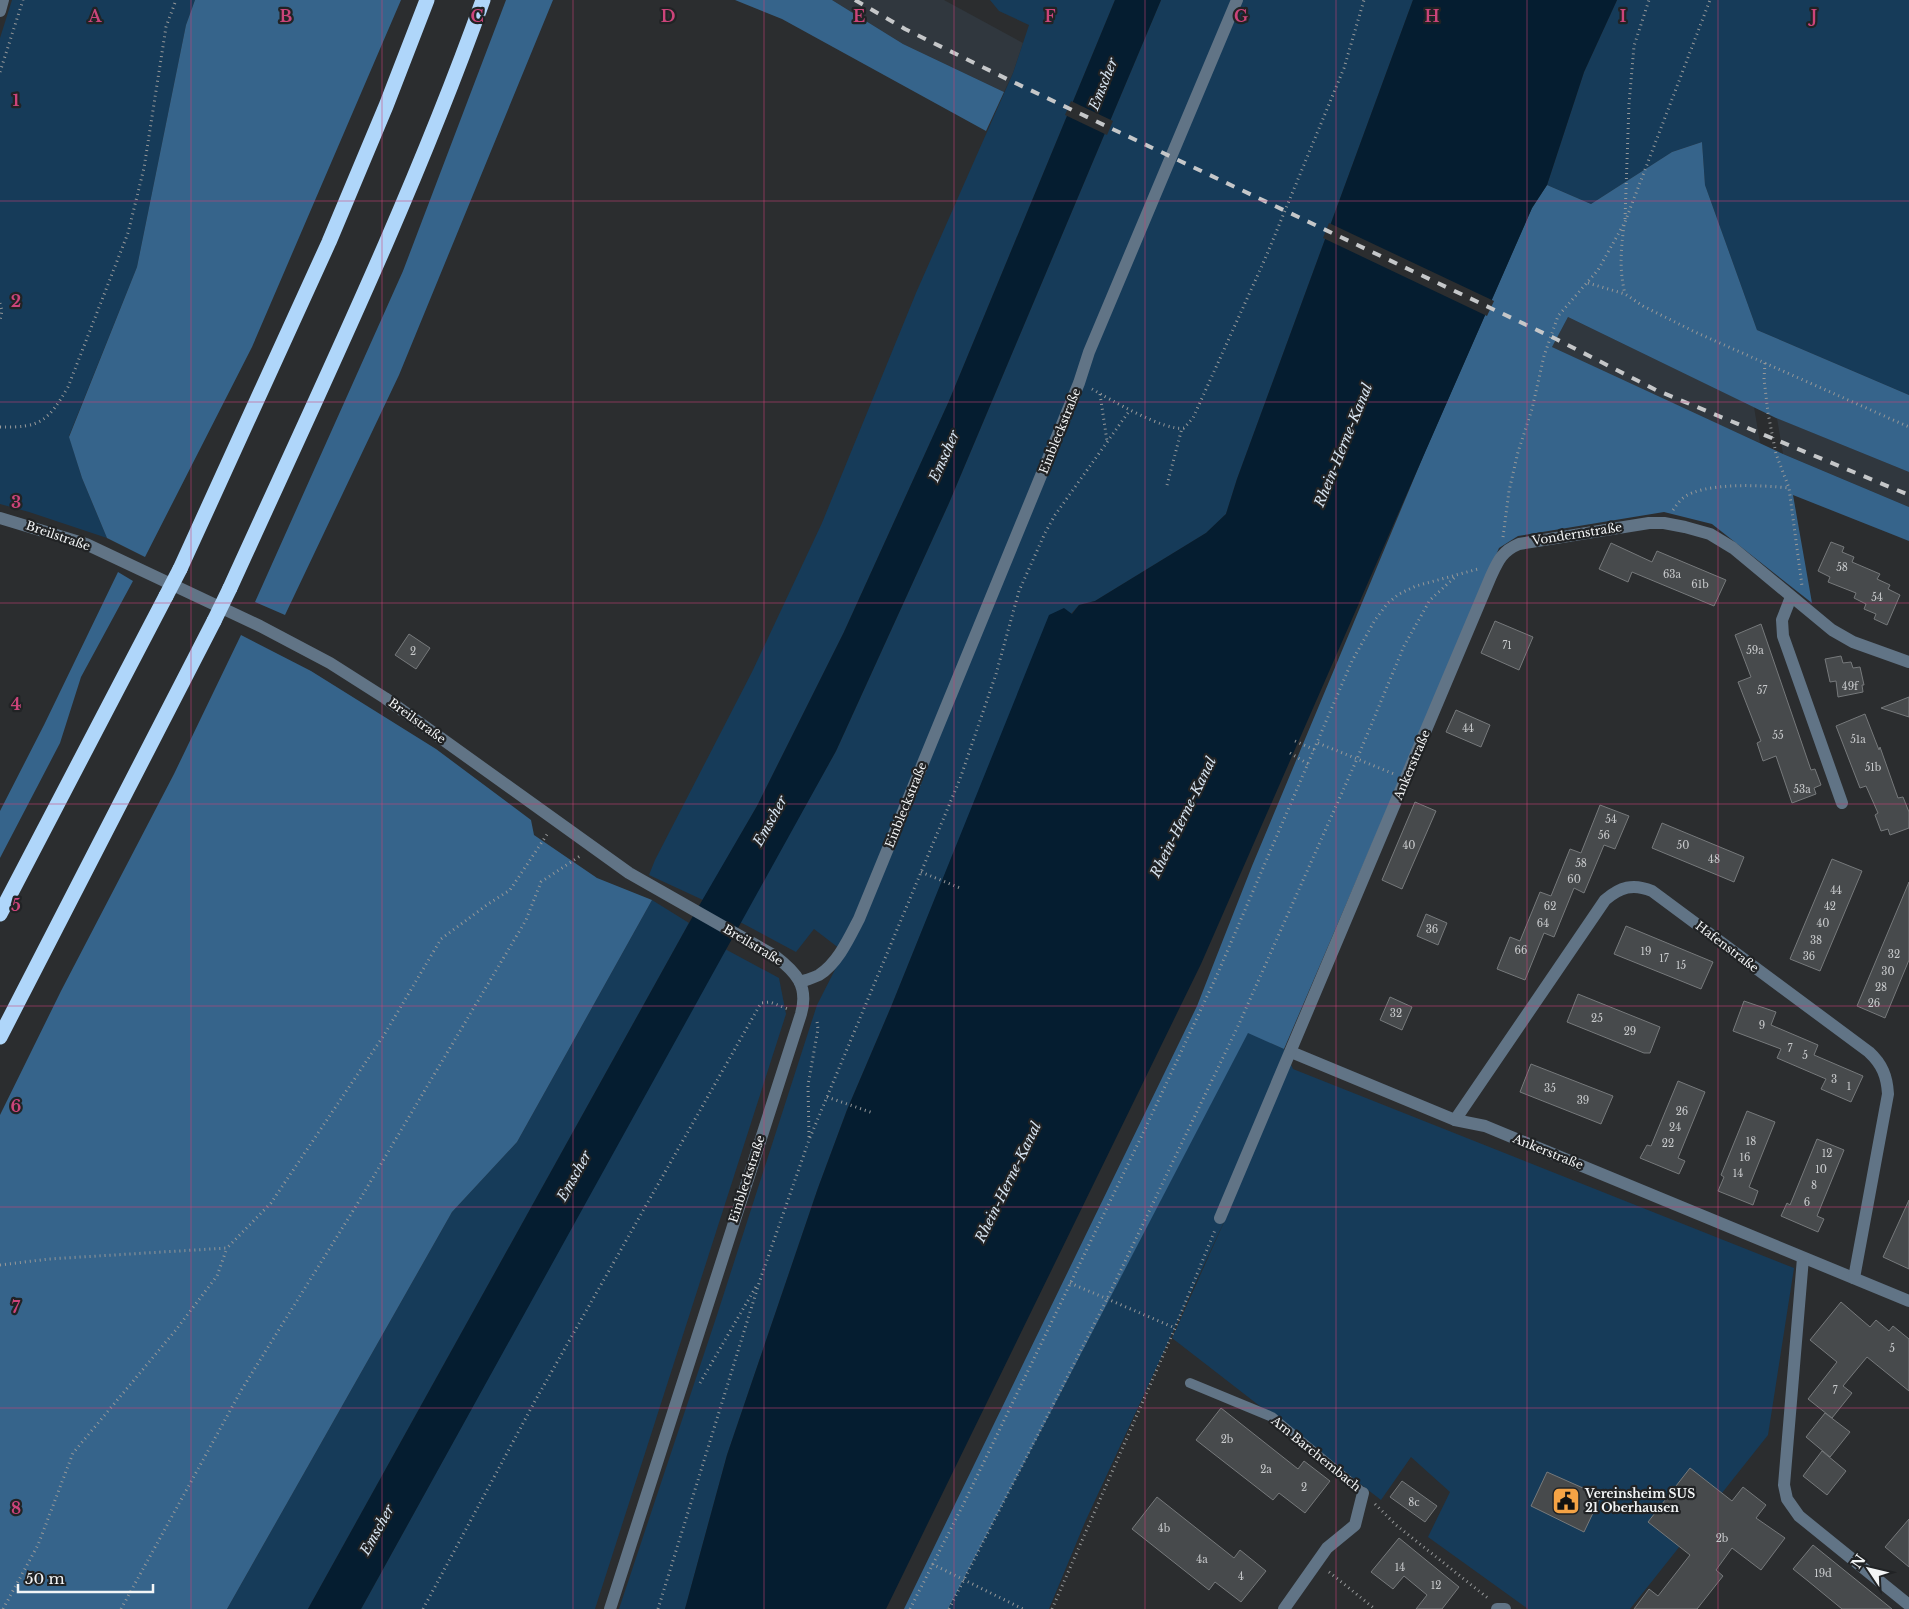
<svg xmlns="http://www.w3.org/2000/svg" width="1909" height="1609" viewBox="0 0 1909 1609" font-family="'Libre Baskerville',serif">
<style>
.built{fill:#30373e}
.green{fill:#163b59}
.forest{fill:#36648b}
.water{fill:#051d30}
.pier{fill:#2b2d2f}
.building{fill:#474a4c;stroke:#76797b}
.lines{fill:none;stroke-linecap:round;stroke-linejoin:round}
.path{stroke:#969899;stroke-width:3;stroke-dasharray:1 4;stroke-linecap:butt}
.lane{stroke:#617486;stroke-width:10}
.street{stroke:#617486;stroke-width:12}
.highway{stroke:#afd6fa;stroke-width:15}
.rail{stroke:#c5c7c9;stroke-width:4;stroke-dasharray:9 9;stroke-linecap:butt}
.highway-bridge{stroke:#afd6fa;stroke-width:15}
.grid{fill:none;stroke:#cc447a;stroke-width:1;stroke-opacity:0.55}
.labels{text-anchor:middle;stroke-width:4.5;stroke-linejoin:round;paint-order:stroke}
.number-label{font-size:10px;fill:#c8cacc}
.street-label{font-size:12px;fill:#f3f5f6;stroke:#212325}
.poi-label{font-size:12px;font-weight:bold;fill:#f3f5f6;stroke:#212325;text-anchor:start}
.water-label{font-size:14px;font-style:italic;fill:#d8e5f2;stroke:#212325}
.grid-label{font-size:16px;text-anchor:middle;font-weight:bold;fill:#cc447a;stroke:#212325;stroke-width:4.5;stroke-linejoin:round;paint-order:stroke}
</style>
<rect width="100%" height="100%" fill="#2b2d2f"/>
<g class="built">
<path d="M832,0h112l79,43 -10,30 -9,19 -101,-48z"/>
<path d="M1568,317l186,90 6,36 -100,-44 -108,-52z"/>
<path d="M1777,418l132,54v35l-126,-53z"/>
</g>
<g class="green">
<path d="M12,0h183l-9,25 -49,242 -68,169 13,42 25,60 -78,-26 -29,-8v-466z"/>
<path d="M990,0h125l-166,401 -105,231 -87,174 -54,94 -54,-25 6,-15 97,-188 70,-149 94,-230 97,-220 16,-48 -30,-14z"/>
<path d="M1161,0h252l-176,479 -11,35 -20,19 -111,68 -16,4 -45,50 -143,352 -44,103 -29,78 -91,267 -42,154h-66l98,-294 100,-310 27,-53 -30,-23 -18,23 -56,-30 96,-171 113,-248z"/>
<path d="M1617,0h292v395l-152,-65 -52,-145 -3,-43 -30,10 -81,52 -44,-19 37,-113z"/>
<path d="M652,900l37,23 -381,686h-81l225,-397 65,-70z"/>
<path d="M725,949l54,29 7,36 -191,595h-234z"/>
<path d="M1248,1032l36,17 9,20 501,199 -26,167 -138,174h-102l-100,-72 22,-45 -39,-35 -30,43 -209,-162 62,-138 -149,322 -36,87h-101z"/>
</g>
<g class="forest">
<path d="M195,0h206l-149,347 -107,210 -38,-19 -25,-60 -13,-41 68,-170 49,-242z"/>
<path d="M506,0h47l-154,375 -114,240 -30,-13 148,-331z"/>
<path d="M735,0h97l71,44 101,48 -18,39 -204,-112z"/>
<path d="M1702,142l3,43 52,145 152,65v77l-133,-54 -208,-101 -16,30 231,107 126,53v34l-116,-46 19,108 -100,-79 -48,-12 -146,24 -19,12 -215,501 -36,-16 -300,576h-44l293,-603 55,-140 173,-414 107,-244 15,-23 44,19 81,-52z"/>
<path d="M118,572l15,9 -52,96 -21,66 -60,115v-47l44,-86z"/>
<path d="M241,635l70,36 125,78 95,71 3,15 63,43 55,22 -135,242 -65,70 -225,397h-227v-494l61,-124 113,-217z"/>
</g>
<g class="water">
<path d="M1115,0h46l-212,503 -113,248 -475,858h-53l381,-686 68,-117 87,-174 105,-231z"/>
<path d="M1413,0h204l-33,72 -37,113 -15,23 -331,756 -315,645h-201l42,-154 91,-267 29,-78 44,-103 158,-392 15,-7 8,6 7,-9 16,-4 111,-68 20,-19 11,-35z"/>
</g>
<g class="pier">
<path d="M1071,101l42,20 -6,14 -42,-20z"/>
<path d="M1329,223l165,78 -7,15 -164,-78z"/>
</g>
<g class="building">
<path d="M1831,542l13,5 -2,5 12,5 -2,5 28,12 -3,5 13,6 -2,4 12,6 -13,30 -13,-6 2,-5 -12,-5 2,-5 -12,-6 2,-5 -28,-11 2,-5 -12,-6z"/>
<path d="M1611,543l41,19 5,-11 69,29 -12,26 -82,-34 -4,10 -29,-13z"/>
<path d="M1495,621l38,16 -14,33 -38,-17z"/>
<path d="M1761,624l50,146 4,-1 6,16 -7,3 2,6 -24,9 -16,-47 -13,5 -6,-18 4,-2 -23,-59 13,-5 -16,-42z"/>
<path d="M409,634l21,14 -14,21 -21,-14z"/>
<path d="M1841,656l2,7 8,-1 2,6 7,-1 4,18h-2l1,7 -25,5 -2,-16 -6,1 -5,-23z"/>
<path d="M1909,697v20l-28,-9z"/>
<path d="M1456,710l34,15 -9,22 -35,-15z"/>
<path d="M1865,714l14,36 1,-3 18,51 5,-1 6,15v16l-19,7 -2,-6 -7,2 -6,-16 3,-2 -12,-27 -6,2 -24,-62z"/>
<path d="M1415,802l21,9 -34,78 -20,-9z"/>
<path d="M1600,805l29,11 -14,33 -11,-4 -20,48 -10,-5 -20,49 -10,-4 -19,47 -28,-11 13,-32 10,4 20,-49 11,4 19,-47 11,4z"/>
<path d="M1662,823l82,34 -10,25 -82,-34z"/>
<path d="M1832,859l30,12 -42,100 -30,-12z"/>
<path d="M1909,882v78l-24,58 -28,-12z"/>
<path d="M1426,914l21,9 -9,22 -21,-9z"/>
<path d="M1626,926l87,36 -12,27 -87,-35z"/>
<path d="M1578,994l82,33 -10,26h-6l-77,-31z"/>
<path d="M1390,997l22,10 -10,23 -22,-10z"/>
<path d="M1744,1001l32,11 -5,13 47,20 -4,10 49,21 -12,26 -30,-13 5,-10 -49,-21 4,-9 -48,-18z"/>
<path d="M1531,1064l82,32 -12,28 -81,-32z"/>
<path d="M1678,1081l27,11 -27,66 7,3 -6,13 -39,-16 7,-13 4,1z"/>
<path d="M1747,1111l28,11 -26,65 9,4 -5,14 -35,-14 6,-14 -3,-2z"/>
<path d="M1817,1139l27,11 -27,66 7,3 -6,13 -37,-16 6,-13 3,2z"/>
<path d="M1909,1200v69l-26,-12z"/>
<path d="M1841,1302l29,25 6,-7 13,11 4,-5 16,13v52l-42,-34 -24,29 9,7 -20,25 -24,-19 29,-37 -27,-22z"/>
<path d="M1221,1408l77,61 6,-8 26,20 -25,32 -26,-20 -6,7 -77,-60z"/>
<path d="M1825,1413l25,19 -20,25 -24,-20z"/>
<path d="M1822,1451l24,20 -19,24 -24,-19z"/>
<path d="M1690,1468l42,33 11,-14 23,18 -10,13 29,20 -24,32 -29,-22 -16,22 7,6 -26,33h-63l15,-20 9,7 32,-41 -42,-33z"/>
<path d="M1547,1472l54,24 -17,36 -53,-26z"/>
<path d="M1402,1481l35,25 -12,16 -35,-25z"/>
<path d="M1157,1497l77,61 6,-8 26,21 -25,31 -26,-20 -6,8 -77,-61z"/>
<path d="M1909,1519v48l-24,-20z"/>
<path d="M1399,1538l60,49 -17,22h-26l11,-14 -23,-19 -11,13 -22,-17z"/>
<path d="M1813,1545l52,42 27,22h-50l-34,-28 -15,-12z"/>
</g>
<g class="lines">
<g class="path">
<path d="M0,72l23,-72"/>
<path d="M1625,219l4,-115 5,-58 15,-46"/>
<path d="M1624,225c-3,25 -5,44 1,69"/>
<path d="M1588,283l37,11 18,12 52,26 214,95"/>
<path d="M0,303l2,8 -2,9"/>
<path d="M1765,363l-1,16 4,34 8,41 13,34 13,98"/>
<path d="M1092,389c17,10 74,43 92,39l9,-10 72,-159 79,-191 20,-68"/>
<path d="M1100,394l7,47"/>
<path d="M0,427c41,1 48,-6 68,-40l60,-154 16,-65 22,-141 10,-27"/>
<path d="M1167,485l15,-57"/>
<path d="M1673,510c3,-4 6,-9 10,-12 20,-16 80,-13 106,-10"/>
<path d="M1503,537l6,-46 9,-39 14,-43 12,-53 14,-40 40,-46 27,-48 85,-222"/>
<path d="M1295,741l20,9"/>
<path d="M1318,743l76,31"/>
<path d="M1290,753l18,11"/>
<path d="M921,872l39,16"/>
<path d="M827,1097l46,16"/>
<path d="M809,1137l-1,-52 10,-56 -1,-8 -2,-1"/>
<path d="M0,1265l49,-6 178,-11 44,-45 113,-168 57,-96 47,-35 22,-14 38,-57"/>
<path d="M1070,1283l105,45"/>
<path d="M700,1383l57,-98"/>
<path d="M1375,1504l21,21 93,74"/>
<path d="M932,1564l91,45"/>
<path d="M1329,1572l46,37"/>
<path d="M3,1609l35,-64 35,-92 102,-122 42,-55 10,-28"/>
<path d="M121,1609l121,-220 114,-183 170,-286 15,-38 39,-26"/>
<path d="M423,1609l112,-208 226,-398 9,-1 18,7"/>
<path d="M658,1609l102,-329 49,-140 151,-361 36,-105 23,-83 26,-58 10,-18 75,-105"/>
<path d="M910,1609l54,-106 181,-374 72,-154 135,-314 23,-41 13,-17 11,-9 17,-8 62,-17"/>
<path d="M949,1609l158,-310 132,-275 118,-265 47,-113 26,-46 25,-23"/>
<path d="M1052,1609l123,-281 40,-98"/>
</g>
<path class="lane" d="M1190,1383l82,34 91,76"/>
<g class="street">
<path d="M0,11l3,-11"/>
<path d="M0,518l86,26 174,82 70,37 55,35 244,175 146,83c21,16 34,30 26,58l-191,595"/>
<path d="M1791,597l-9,23 1,16 59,167"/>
<path d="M800,982c6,-2 13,-4 19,-7 19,-12 30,-37 40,-56l220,-536 10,-31 148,-352"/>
<path d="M1291,1052l164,68 30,6 424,175"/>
<path d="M1455,1120l150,-220c15,-13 28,-17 47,-9l217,161c13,12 18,24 19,42l-34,184"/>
<path d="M1220,1218l271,-642c7,-15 11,-25 28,-32l130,-21h15l21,4 25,7 23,14 99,82 21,12 56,20"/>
<path d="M1803,1258l-19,227 3,14 12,17 110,89"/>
<path d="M1284,1609l43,-61 28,-23 8,-32"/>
<path d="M1497,1609h8"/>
</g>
<g class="highway">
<path d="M180,569l149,-327 57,-136 41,-106"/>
<path d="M230,588c88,-194 181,-387 253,-588"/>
<path d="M0,914l166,-318"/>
<path d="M0,1037l214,-416"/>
</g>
<path class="rail" d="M855,0l50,29 104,51 547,259 100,51 253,105"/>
<g class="highway-bridge">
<path d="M166,596l14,-27"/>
<path d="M214,621l16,-33"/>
</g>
</g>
<path class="grid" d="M191,0v1609M382,0v1609M573,0v1609M764,0v1609M954,0v1609M1145,0v1609M1336,0v1609M1527,0v1609M1718,0v1609M0,201h1909M0,402h1909M0,603h1909M0,804h1909M0,1006h1909M0,1207h1909M0,1408h1909"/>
<defs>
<g id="civic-square" transform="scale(1.4375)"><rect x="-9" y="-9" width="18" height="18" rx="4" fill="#f5a345" stroke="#212325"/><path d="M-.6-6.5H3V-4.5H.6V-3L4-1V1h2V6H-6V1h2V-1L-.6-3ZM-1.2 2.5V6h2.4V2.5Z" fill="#111"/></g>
</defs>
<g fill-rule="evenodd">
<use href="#civic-square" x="1566" y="1501"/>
</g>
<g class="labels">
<g class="number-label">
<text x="1842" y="571">58</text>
<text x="1672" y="578">63a</text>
<text x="1700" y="588">61b</text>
<text x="1877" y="601">54</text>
<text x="1507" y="649">71</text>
<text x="1755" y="654">59a</text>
<text x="413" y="655">2</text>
<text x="1850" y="690">49f</text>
<text x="1762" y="694">57</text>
<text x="1468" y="732">44</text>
<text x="1778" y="739">55</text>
<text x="1858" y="743">51a</text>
<text x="1873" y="771">51b</text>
<text x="1802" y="793">53a</text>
<text x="1611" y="823">54</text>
<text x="1604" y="839">56</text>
<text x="1409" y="849">40</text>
<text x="1683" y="849">50</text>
<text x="1714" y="863">48</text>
<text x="1581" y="867">58</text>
<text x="1574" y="883">60</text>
<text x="1836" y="894">44</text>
<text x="1550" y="910">62</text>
<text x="1830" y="910">42</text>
<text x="1543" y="927">64</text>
<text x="1823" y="927">40</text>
<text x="1432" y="933">36</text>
<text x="1816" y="944">38</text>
<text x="1521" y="954">66</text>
<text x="1646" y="955">19</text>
<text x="1894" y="958">32</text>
<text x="1809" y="960">36</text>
<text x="1664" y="962">17</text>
<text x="1681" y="969">15</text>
<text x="1888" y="975">30</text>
<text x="1881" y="991">28</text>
<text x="1874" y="1007">26</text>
<text x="1396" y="1017">32</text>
<text x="1597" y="1022">25</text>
<text x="1762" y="1029">9</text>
<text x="1630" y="1035">29</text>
<text x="1790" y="1052">7</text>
<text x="1805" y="1059">5</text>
<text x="1834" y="1083">3</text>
<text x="1849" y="1090">1</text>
<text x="1550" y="1092">35</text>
<text x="1583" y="1104">39</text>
<text x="1682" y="1115">26</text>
<text x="1675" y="1131">24</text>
<text x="1751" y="1145">18</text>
<text x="1668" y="1147">22</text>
<text x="1827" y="1157">12</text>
<text x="1745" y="1161">16</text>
<text x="1821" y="1173">10</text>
<text x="1738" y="1177">14</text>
<text x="1814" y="1189">8</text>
<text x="1807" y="1206">6</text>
<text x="1892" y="1352">5</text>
<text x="1835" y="1394">7</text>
<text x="1227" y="1443">2b</text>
<text x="1266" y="1473">2a</text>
<text x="1304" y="1491">2</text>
<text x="1414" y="1506">8c</text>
<text x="1164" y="1532">4b</text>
<text x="1722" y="1542">2b</text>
<text x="1202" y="1563">4a</text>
<text x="1400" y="1571">14</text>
<text x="1823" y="1577">19d</text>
<text x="1241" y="1580">4</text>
<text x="1436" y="1589">12</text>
</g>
<g class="street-label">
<text transform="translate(1060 431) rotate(-68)" y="4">Einbleckstraße</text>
<text transform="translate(1577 534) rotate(-9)" y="4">Vondernstraße</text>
<text transform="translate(58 536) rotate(19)" y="4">Breilstraße</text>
<text transform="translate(417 721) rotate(36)" y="4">Breilstraße</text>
<text transform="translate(1412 765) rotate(-67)" y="4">Ankerstraße</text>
<text transform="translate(906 805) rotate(-68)" y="4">Einbleckstraße</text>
<text transform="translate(753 945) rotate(31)" y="4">Breilstraße</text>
<text transform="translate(1727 947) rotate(37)" y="4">Hafenstraße</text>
<text transform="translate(1548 1152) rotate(22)" y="4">Ankerstraße</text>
<text transform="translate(747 1179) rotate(-72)" y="4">Einbleckstraße</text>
<text transform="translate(1316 1454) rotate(39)" y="4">Am Barchembach</text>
</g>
<g class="poi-label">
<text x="1585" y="1498">Vereinsheim SUS<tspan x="1585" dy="14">21 Oberhausen</tspan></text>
</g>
<g class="water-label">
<text transform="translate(1103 84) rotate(-68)" y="5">Emscher</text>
<text transform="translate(1343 445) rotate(-68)" y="5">Rhein-Herne-Kanal</text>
<text transform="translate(944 456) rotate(-66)" y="5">Emscher</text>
<text transform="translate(1183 817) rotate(-64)" y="5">Rhein-Herne-Kanal</text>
<text transform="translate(770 821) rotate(-61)" y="5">Emscher</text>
<text transform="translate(574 1176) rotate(-61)" y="5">Emscher</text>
<text transform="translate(1008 1182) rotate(-64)" y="5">Rhein-Herne-Kanal</text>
<text transform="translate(377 1530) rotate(-61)" y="5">Emscher</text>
</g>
</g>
<g class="grid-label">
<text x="95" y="22">A</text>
<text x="286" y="22">B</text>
<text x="477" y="22">C</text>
<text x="668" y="22">D</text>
<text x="859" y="22">E</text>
<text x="1050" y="22">F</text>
<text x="1241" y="22">G</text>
<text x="1432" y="22">H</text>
<text x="1623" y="22">I</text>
<text x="1814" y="22">J</text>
<text x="16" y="106">1</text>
<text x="16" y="307">2</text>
<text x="16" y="508">3</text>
<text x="16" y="710">4</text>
<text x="16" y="911">5</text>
<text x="16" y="1112">6</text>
<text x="16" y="1313">7</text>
<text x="16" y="1514">8</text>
</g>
<g transform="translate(1869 1569) rotate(305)" stroke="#212325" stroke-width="4" paint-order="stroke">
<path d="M0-4L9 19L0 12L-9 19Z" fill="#f3f5f6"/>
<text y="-8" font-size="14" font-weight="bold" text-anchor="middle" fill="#f3f5f6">N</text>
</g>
<path d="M18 1584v8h135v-8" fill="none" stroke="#f3f5f6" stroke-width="2.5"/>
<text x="25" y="1584" font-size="15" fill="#f3f5f6" stroke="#212325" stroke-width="4" paint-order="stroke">50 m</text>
</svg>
